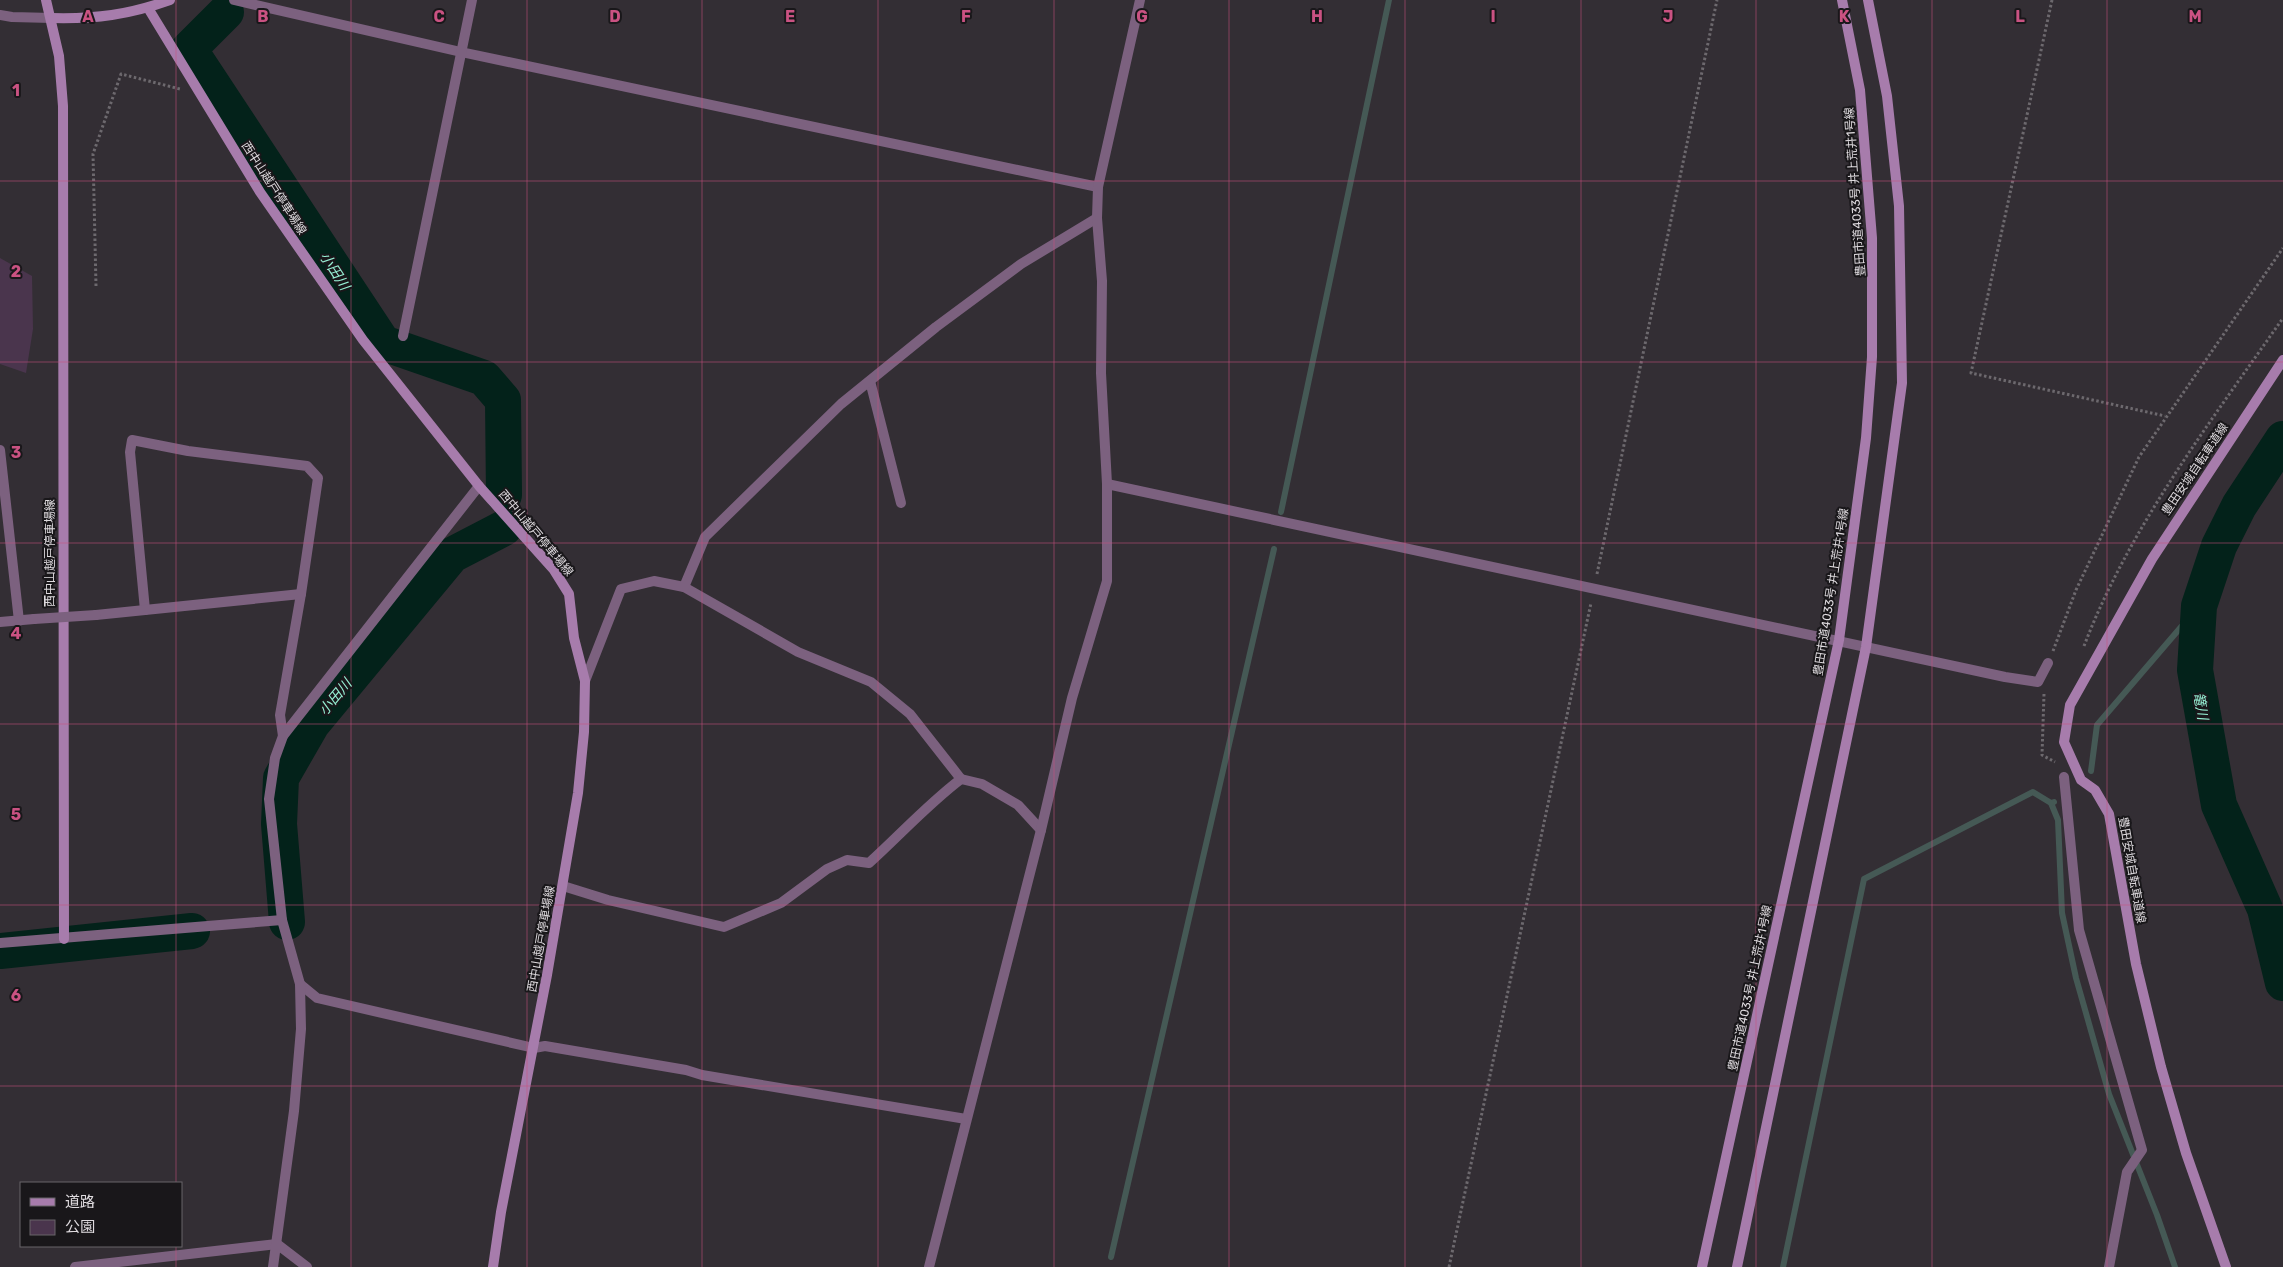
<svg xmlns="http://www.w3.org/2000/svg" width="2283" height="1267" viewBox="0 0 2283 1267" font-family="Rubik,'Noto Sans JP',sans-serif">
<style>
.green{fill:#4a354d}
.lines{fill:none;stroke-linecap:round;stroke-linejoin:round}
.stream{stroke:#455955;stroke-width:6}
.river{stroke:#03221a;stroke-width:36}
.path{stroke:#6d696e;stroke-width:3;stroke-dasharray:2.5 2.5;stroke-linecap:butt}
.street{stroke:#7c617f;stroke-width:10}
.secondary{stroke:#a77cac;stroke-width:10}
.street-bridge{stroke:#7c617f;stroke-width:10}
.grid{fill:none;stroke:#ca5282;stroke-width:1;stroke-opacity:0.55}
.labels{text-anchor:middle;stroke-width:4;stroke-linejoin:round;paint-order:stroke}
.street-label{font-size:12px;fill:#dedade;stroke:#19171a}
.water-label{font-size:14px;font-style:italic;fill:#97f1d5;stroke:#19171a}
.grid-label{font-size:16px;text-anchor:middle;font-weight:bold;fill:#ca5282;stroke:#19171a;stroke-width:4;stroke-linejoin:round;paint-order:stroke}
</style>
<rect width="100%" height="100%" fill="#332e34"/>
<path class="green" d="M0,258l32,18 1,53 -7,44 -26,-9z"/>
<g class="lines">
<g class="stream">
<path d="M1281,512l108,-512"/>
<path d="M2091,771l6,-46 102,-119"/>
<path d="M2054,802l-3,1 7,17 4,93 14,65 33,116 48,121 18,52"/>
<path d="M1111,1257l163,-708"/>
<path d="M1783,1267l81,-388 169,-87 18,11"/>
</g>
<g class="river">
<path d="M226,12l-37,37 194,294 101,35 19,22 1,95"/>
<path d="M2283,439l-44,67 -20,40 -20,60 -4,64 24,135 46,104 18,74"/>
<path d="M287,922l-8,-98 2,-46 31,-54 140,-169 52,-27"/>
<path d="M0,951l192,-20"/>
</g>
<g class="path">
<path d="M2052,0l-81,373 194,43"/>
<path d="M96,286l-3,-132 28,-80 59,15"/>
<path d="M1597,574l120,-574"/>
<path d="M2084,646c45,-118 127,-225 199,-328"/>
<path d="M2053,651l23,-61 63,-133 144,-209"/>
<path d="M2044,694l-2,61 13,7"/>
<path d="M1449,1267l142,-664"/>
</g>
<g class="street">
<path d="M234,0l227,52 637,135"/>
<path d="M0,15l12,2 40,1"/>
<path d="M403,336l69,-336"/>
<path d="M870,381l31,122"/>
<path d="M0,450l19,171"/>
<path d="M1107,484l898,193 33,5 10,-19"/>
<path d="M684,587l114,65 73,30 39,32 51,65"/>
<path d="M145,610l-15,-158 2,-12 56,11 119,15 11,12 -17,116 -21,121 3,21"/>
<path d="M96,615l205,-21"/>
<path d="M0,622l34,-3"/>
<path d="M585,681l36,-92 33,-8 30,6 21,-50 136,-133 95,-77 85,-63 76,-46"/>
<path d="M2064,777l15,153 63,220 -15,22 -18,95"/>
<path d="M563,886l45,14 116,27 57,-24 46,-34 20,-9 22,3c31,-28 59,-59 92,-84l21,5 36,21 23,25"/>
<path d="M0,943l282,-23"/>
<path d="M300,984l17,14 217,50 11,-2 141,24 16,5 264,44"/>
<path d="M75,1267l202,-23 30,23"/>
<path d="M273,1267l21,-156 7,-82 -1,-45 -18,-64 -13,-121 6,-41 8,-22 196,-250"/>
<path d="M929,1267l112,-437 31,-132 35,-117v-97l-6,-111 1,-92 -5,-63 1,-31 42,-187"/>
</g>
<g class="secondary">
<path d="M46,0l13,56 4,50 1,833"/>
<path d="M148,8l112,184 103,148 116,146 75,84 15,24 5,44 11,43 -1,51 -6,61 -31,182 -46,237 -8,55"/>
<path d="M52,18c44,1 76,-3 118,-18"/>
<path d="M1702,1267l137,-627 27,-202 6,-81v-119l-12,-148 -18,-90"/>
<path d="M1737,1267l129,-620 36,-264 -3,-177 -12,-110 -19,-96"/>
<path d="M2226,1267l-40,-114 -25,-86 -25,-103 -27,-150 -14,-24 -14,-10 -17,-38 6,-37 82,-146 131,-199"/>
</g>
<path class="street-bridge" d="M34,619l62,-4"/>
</g>
<path class="grid" d="M176,0v1183M351,0v1267M527,0v1267M702,0v1267M878,0v1267M1054,0v1267M1229,0v1267M1405,0v1267M1581,0v1267M1756,0v1267M1932,0v1267M2107,0v1267M0,181h2283M0,362h2283M0,543h2283M0,724h2283M0,905h2283M0,1086h2283M176,1246v21"/>
<g class="labels">
<g class="street-label">
<text transform="translate(274 188) rotate(57)" y="4">西中山越戸停車場線</text>
<text transform="translate(1855 192) rotate(-94)" y="4">豊田市道4033号 井上荒井1号線</text>
<text transform="translate(2195 469) rotate(-56)" y="4">豊田安城自転車道線</text>
<text transform="translate(536 533) rotate(50)" y="4">西中山越戸停車場線</text>
<text transform="translate(50 553) rotate(-90)" y="4">西中山越戸停車場線</text>
<text transform="translate(1831 592) rotate(-81)" y="4">豊田市道4033号 井上荒井1号線</text>
<text transform="translate(2132 870) rotate(80)" y="4">豊田安城自転車道線</text>
<text transform="translate(541 939) rotate(-80)" y="4">西中山越戸停車場線</text>
<text transform="translate(1750 988) rotate(-78)" y="4">豊田市道4033号 井上荒井1号線</text>
</g>
<g class="water-label">
<text transform="translate(335 271) rotate(57)" y="5">小田川</text>
<text transform="translate(335 697) rotate(-50)" y="5">小田川</text>
<text transform="translate(2201 706) rotate(80)" y="5">篭川</text>
</g>
</g>
<g class="grid-label">
<text x="88" y="22">A</text>
<text x="263" y="22">B</text>
<text x="439" y="22">C</text>
<text x="615" y="22">D</text>
<text x="790" y="22">E</text>
<text x="966" y="22">F</text>
<text x="1142" y="22">G</text>
<text x="1317" y="22">H</text>
<text x="1493" y="22">I</text>
<text x="1668" y="22">J</text>
<text x="1844" y="22">K</text>
<text x="2020" y="22">L</text>
<text x="2195" y="22">M</text>
<text x="16" y="96">1</text>
<text x="16" y="277">2</text>
<text x="16" y="458">3</text>
<text x="16" y="639">4</text>
<text x="16" y="820">5</text>
<text x="16" y="1001">6</text>
</g>
<rect x="20" y="1182" width="162" height="65" fill="#19171a" stroke="#686568"/>
<rect x="30" y="1198" width="25" height="8" fill="#a77cac" stroke="#686568"/>
<text x="65" y="1207" font-size="15" fill="#dedade">道路</text>
<rect x="30" y="1220" width="25" height="15" fill="#4a354d" stroke="#686568"/>
<text x="65" y="1232" font-size="15" fill="#dedade">公園</text>
</svg>
